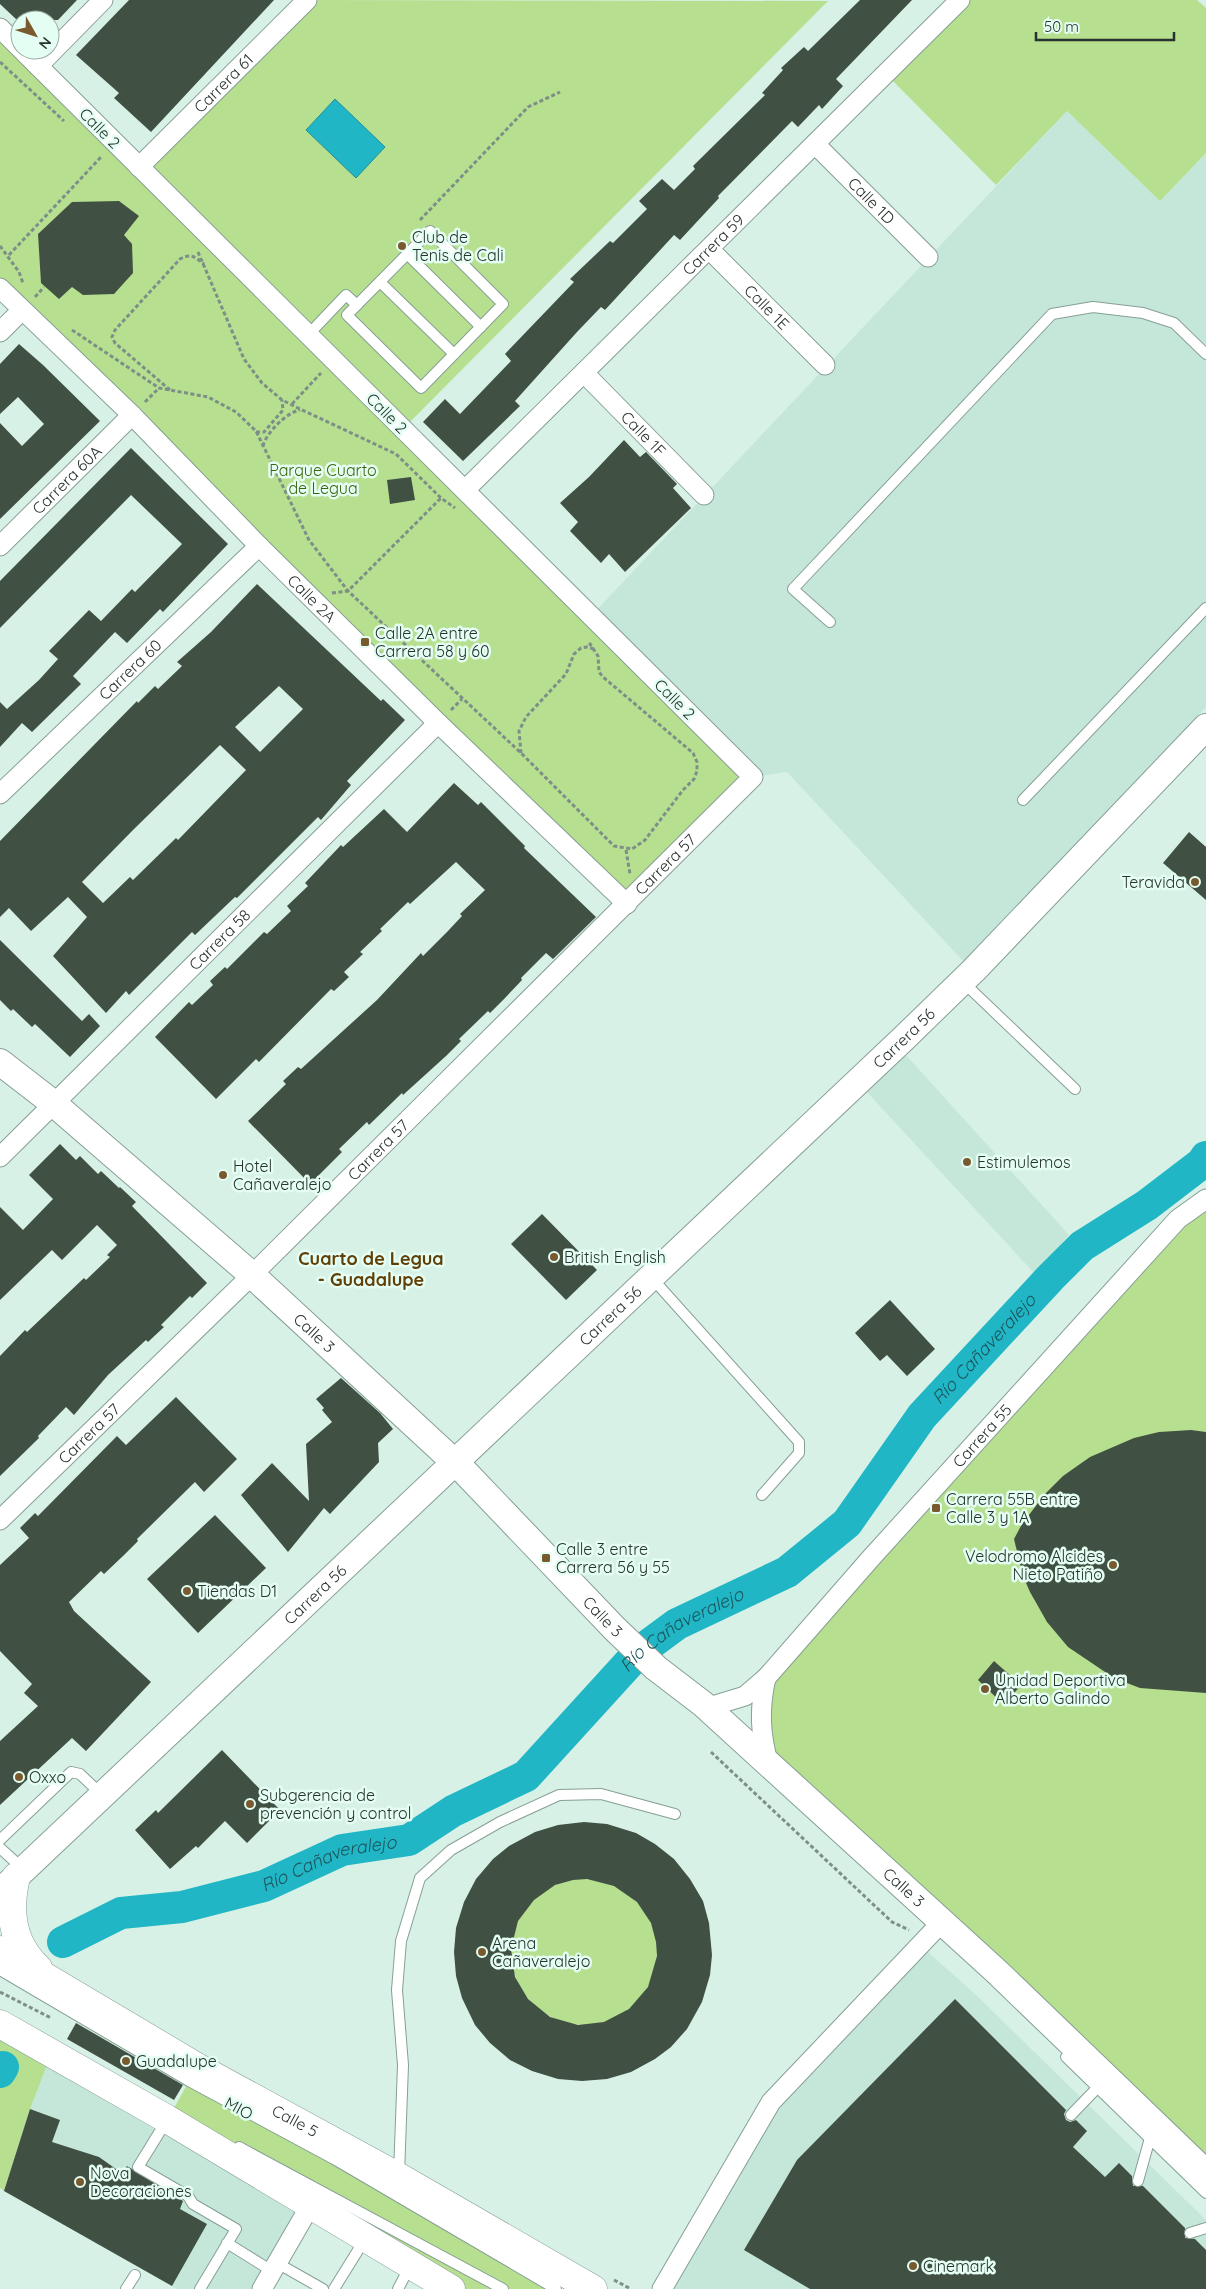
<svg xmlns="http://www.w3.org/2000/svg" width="1206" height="2289" viewBox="0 0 1206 2289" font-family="Quicksand,sans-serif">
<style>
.built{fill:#c5e7d9}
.green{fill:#b6df8f}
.water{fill:#20b6c5;stroke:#228e98}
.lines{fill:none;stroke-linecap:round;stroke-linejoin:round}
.river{stroke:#20b6c5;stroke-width:32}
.building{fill:#405143;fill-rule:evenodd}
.lane-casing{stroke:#879f95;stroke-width:12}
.street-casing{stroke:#879f95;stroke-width:21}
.secondary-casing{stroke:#879f95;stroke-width:28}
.primary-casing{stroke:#879f95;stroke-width:29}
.path{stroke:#7d8f88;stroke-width:3;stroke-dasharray:4 2.5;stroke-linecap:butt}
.lane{stroke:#fff;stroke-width:10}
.street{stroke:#fff;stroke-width:19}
.secondary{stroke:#fff;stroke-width:26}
.primary{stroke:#fff;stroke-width:28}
.poi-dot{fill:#795a2f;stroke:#e4fef3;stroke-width:2}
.labels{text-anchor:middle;stroke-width:5;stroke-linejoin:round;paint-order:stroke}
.street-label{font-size:16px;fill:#28322e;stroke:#e4fef3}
.poi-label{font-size:16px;fill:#28322e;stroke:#e4fef3;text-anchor:start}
.park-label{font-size:16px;fill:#3f630d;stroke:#e4fef3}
.neighbourhood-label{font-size:18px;font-weight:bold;fill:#614008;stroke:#e4fef3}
.water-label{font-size:18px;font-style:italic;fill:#1c545b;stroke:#e4fef3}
</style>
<rect width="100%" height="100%" fill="#d7f1e6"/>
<g class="built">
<path d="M1067,111l93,90 46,-48v554l-242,255 -177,-190 -34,5 -162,-161z"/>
<path d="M904,1053l165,182 -34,39 -170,-184z"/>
<path d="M920,1945l55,49 231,226v69h-544l109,-187z"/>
<path d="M52,2052l258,154 -48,83h-85l-173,-98 26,-82z"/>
</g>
<g class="green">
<path d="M307,0l521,1 -425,428 350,348 -126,127 -627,-616v-260l139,139z"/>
<path d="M960,0h237l9,8v145l-46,48 -93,-90 -71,74 -110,-111z"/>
<path d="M1206,1199v974l-437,-407 -8,-66 110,-142z"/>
<circle cx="584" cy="1952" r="73"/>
<path d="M0,2024l52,28 -22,57 -26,82 -4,-3z"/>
<path d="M189,2081l367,208h-100l-283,-179z"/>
</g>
<path class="water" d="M335,99l50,48 -29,31 -50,-48z"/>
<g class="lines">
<g class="river">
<path id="s1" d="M63,1942l58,-29 61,-6 82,-21 78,-36 67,-10 44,-29 73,-35 113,-124 38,-28 110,-52 60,-49 75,-107 128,-138 32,-32 65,-41 55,-42 4,-6"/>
<path d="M0,2072l3,-5"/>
</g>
</g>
<g class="building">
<path d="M0,0h77l-19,20h-41l-17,-16z"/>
<path d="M129,0h145l-123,132 -37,-34 5,-5 -43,-38z"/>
<path d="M860,0h52l-76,79 7,7 -21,23 -3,-4 -21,22 -6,-6 -74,75 1,2 -39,42 -6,-5 -69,75 -4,-3 -24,25 -62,69 5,5 -57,55 -40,-39 22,-23 15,15 51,-53 -6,-7 69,-72 -4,-3 40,-38 3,2 34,-34 -8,-8 23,-22 12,11 21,-21 -2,-3 72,-71 -3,-2 21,-23 -2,-2 23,-21 4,4z"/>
<path d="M119,201l20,15 -15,19 8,9 1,29 -19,21 -31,1 -11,-8 -13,12 -18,-16 -3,-49 34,-32z"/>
<path d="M19,344l24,21 57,56 -100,98v-96l22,23 22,-22 -26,-27 -18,17v-50z"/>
<path d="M624,440l16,17 6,-5 31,32 -4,4 18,20 -66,64 -16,-18 -8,9 -31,-32 8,-9 -18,-19 29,-26z"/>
<path d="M131,448l97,96 -65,68 -3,-3 -33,34 -12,-11 -42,44 8,8 -49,48 -10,-9 -22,24v-45l7,7 32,-29 19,-21 -9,-8 40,-41 12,11 31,-32 3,3 47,-48 -51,-49 -131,133v-47z"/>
<path d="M411,477l4,23 -25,4 -3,-24z"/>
<path d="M257,584l124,117 2,-2 22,21 -58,61 4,4 -30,35 -3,-3 -81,81 -2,-1 -40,38 -3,-3 -63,63 -3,-4 -20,22 -53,-57 34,-39 -19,-20 -37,34 -22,-23 -9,9v-76l137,-140 1,2 17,-17 3,3 24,-23 -5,-4 34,-30zM279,686l24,23 -43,43 -25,-25zM220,745l26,25 -68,70 -2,-2 -43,42 -3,-3 -27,26 -21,-21 51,-52z"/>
<path d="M454,783l24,22 3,-3 44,44 -1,2 72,69 -43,42 -7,-6 -25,25 1,2 -17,18 -15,15 -2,-2 -29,28 2,2 -15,15 -43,39 -1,-2 -33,32 -2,-3 -28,27 3,3 -32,32 -62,-63 38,-37 -3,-3 15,-14 3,2 76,-69 44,-47 2,3 24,-24 15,-16 -2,-2 25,-24 -29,-28 -46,42 -2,-2 -28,27 2,2 -22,21 3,2 -19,18 5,5 -15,14 -3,-2 -72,73 -3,-3 -40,40 -61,-62 34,-35 3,3 21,-20 -3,-4 15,-14 2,2 37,-37 3,2 24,-23 -4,-5 21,-20 -3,-3 36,-38 2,2 41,-38 23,23z"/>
<path d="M1189,832l17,15v53l-43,-37z"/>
<path d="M0,940l82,81 7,-7 11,12 -30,31 -35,-33 -3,3 -19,-18 -2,2 -11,-11z"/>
<path d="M60,1144l16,16 4,-4 18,18 3,-3 18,17 1,-1 16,15 -4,4 75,77 -15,15 -2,-2 -29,29 3,2 -16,15 -2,-2 -38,35 -34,40 -8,-8 -28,29 1,2 -39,38v-120l25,-26 2,2 57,-54 2,2 24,-23 -3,-2 10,-10 -20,-20 -35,35 -10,-10 -52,50v-93l23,23 30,-31 -24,-24z"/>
<path d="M542,1214l55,56 -31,30 -55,-56z"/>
<path d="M890,1300l45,49 -28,27 -20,-21 -7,6 -25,-28z"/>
<path d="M341,1378l39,35 13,16 -15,14 1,19 -49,52 -6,-6 -36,44 -47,-57 31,-32 37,38 -3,-57 26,-22 -10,-12 2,-2 -8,-9z"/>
<path d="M176,1397l61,62 -33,33 -9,-10 -58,57 1,2 -15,15 -19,18 -3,-3 -32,31 5,9 77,71 -65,69 -14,-13 -72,67v-64l38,-35 -14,-13 8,-9 -32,-33v-86l29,-27 -9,-10 15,-15 3,3 79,-80 9,9z"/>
<path d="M1191,1430l15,2v261l-66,-5 -26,-10 -46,-31 -21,-25 -17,-30 -7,-16 -9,-37 8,-15 23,-30 18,-18 27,-19 44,-19 25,-6z"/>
<path d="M215,1515l51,53 -68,65 -51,-54z"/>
<path d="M994,1661l27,24 -17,20 -26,-25z"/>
<path d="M222,1750l58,60 -33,33 -22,-22 -27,27 -2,-2 -26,23 -35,-39 21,-20 2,3z"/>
<path d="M584,1822l23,2 29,9 19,11 19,15 16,20 13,22 6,22 3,32 -2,20 -8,27 -15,27 -16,18 -16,12 -24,13 -24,7 -25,2 -24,-2 -26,-8 -22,-11 -20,-17 -15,-18 -13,-27 -6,-22 -2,-24 2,-24 8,-26 12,-23 17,-20 16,-13 26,-14 23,-7zM587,1879l27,7 23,16 14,21 5,19 1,14 -9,31 -19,22 -25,13 -26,3 -28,-8 -22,-18 -13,-22 -4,-28 7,-28 16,-21 21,-15 18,-5z"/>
<path d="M955,1999l111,111 -2,4 2,6 4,2 6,-2 11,11 -14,16 32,30 14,-14 13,13 1,10h10l42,42v10l10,1 11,11v39h-396l-66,-39 53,-90z"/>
<path d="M76,2023l107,62 -9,15 -107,-61z"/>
<path d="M30,2109l30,11 -8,22 47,15 24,17 4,-8 56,35 -3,8 27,15 -35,62 -168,-95z"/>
</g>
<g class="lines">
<g class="lane-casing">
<g id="lane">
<path d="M430,231l73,73 -82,84 -74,-73z"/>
<path d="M407,254l74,73"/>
<path d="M380,282l74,72"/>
<path d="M308,335l38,-40 11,10"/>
<path d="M830,622l-37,-33 259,-275 41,-7 50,6 31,10 32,31"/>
<path d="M1023,800l183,-192"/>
<path d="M962,981l113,108"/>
<path d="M651,1277l148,165v11l-37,42"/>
<path d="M0,1840l71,-68 9,2 22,21"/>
<path d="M0,1848l23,21"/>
<path d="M0,1970l189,111 145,78 222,130"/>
<path d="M1066,2057l140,136"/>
<path d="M1071,2115l27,-28"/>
<path d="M167,2120l-29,47 50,29 5,8 43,25 -36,60"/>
<path d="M239,2147l264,142"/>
<path d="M399,2174l4,-109 -6,-75 4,-49 19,-63 31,-28 49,-28 59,-27 42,-1 74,20"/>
<path d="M1138,2181l12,-43"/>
<path d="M1190,2233l16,-5"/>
<path d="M227,2243l45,28"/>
<path d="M277,2263l46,26"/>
<path d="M126,2289l9,-14"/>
<path d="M334,2289l31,-50"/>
<path d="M398,2289l12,-23"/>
</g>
</g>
<g class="street-casing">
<g id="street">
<path d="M0,28l20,20"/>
<path d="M38,66l65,-66"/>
<path id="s2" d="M815,144l113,113"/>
<path id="s3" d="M139,167l168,-167"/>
<path id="s4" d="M709,249l116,116"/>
<path id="s5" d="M0,288l132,127 127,131 179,177 189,181"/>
<path d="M0,332l22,-22"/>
<path id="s6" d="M584,373l120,122"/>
<path id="s7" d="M465,490l495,-490"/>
<path id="s8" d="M0,546l132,-131"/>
<path id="s9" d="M0,794l259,-248"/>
<path id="s10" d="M0,1157l438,-434"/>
<path id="s11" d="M0,1520l252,-245 501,-498 -731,-727"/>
<path d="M766,1678c-7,31 -6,57 3,87"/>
<path id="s12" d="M703,1704l9,2 33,-10 21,-18 105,-120 307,-339 28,-20"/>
<path d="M262,2289l48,-83"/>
<path d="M662,2289l109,-187 171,-180"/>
</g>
</g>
<g class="secondary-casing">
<g id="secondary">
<path id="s13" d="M0,1062l53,41 199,172 211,195 152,159 41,39 47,36 293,267 210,202"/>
<path id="s14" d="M1,1891l902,-852 71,-69 232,-243"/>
</g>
</g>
<g class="primary-casing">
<g id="primary">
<path d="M16,1877c-8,33 -4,67 22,91"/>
<path id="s15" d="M0,1950l197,117 202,110 194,112"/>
<path d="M0,2024l167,95 284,170"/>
</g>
</g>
<g class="path">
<path d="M0,62l64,59"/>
<path d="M420,220l108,-113 32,-15"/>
<path d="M0,246l19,26 4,11"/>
<path d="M198,252l46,107 18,24 20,17 18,9 96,45 45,44 14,10"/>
<path d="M9,255l93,-99"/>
<path d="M35,297l9,-10"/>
<path d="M72,330l87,58 49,9 28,15 20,19 53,109 39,51 173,162 93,93 18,3 13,-9 38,-50 11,-11 3,-8v-9l-4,-9 -90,-76 -4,-5 -1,-16 -10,-15"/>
<path d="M170,390l-55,-47 -3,-6 3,-7 65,-71c11,-6 15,-2 24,5"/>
<path d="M145,402l14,-14"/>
<path d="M292,404l29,-31"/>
<path d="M256,432h8l19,-22 -1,-10"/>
<path d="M263,446c3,-13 24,-34 37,-36"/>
<path d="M332,593l16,-2 94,-94"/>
<path d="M451,710l11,-11"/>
<path d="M521,753l-2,-22 7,-14 40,-43 8,-20 7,-6 6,-1 7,2"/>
<path d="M626,850l4,24"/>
<path d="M711,1752l181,170 17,8"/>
<path d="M0,1992l51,26"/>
<path d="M614,2280l17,9"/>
</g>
<use href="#lane" class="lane"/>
<use href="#street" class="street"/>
<use href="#secondary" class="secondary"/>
<use href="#primary" class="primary"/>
</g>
<g class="poi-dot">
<circle cx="402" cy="246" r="5"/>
<rect x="360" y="637" width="10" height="10" rx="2.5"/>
<circle cx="1195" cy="882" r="5"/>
<circle cx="967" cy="1162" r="5"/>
<circle cx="223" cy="1175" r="5"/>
<circle cx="554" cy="1257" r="5"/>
<rect x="931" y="1503" width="10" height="10" rx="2.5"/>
<rect x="541" y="1553" width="10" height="10" rx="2.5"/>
<circle cx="1113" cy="1565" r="5"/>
<circle cx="187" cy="1591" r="5"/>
<circle cx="985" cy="1689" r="5"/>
<circle cx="19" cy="1777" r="5"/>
<circle cx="250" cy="1804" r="5"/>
<circle cx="482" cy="1952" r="5"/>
<circle cx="126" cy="2061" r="5"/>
<circle cx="80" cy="2182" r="5"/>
<circle cx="913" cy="2266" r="5"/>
</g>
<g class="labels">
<g class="street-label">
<text dy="6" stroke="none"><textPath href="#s3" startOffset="119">Carrera 61</textPath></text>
<text transform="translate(100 128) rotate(45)" y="6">Calle 2</text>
<text dy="6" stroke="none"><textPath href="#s2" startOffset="80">Calle 1D</textPath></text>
<text dy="6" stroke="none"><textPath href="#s7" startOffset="349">Carrera 59</textPath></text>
<text dy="6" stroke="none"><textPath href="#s4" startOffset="82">Calle 1E</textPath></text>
<text transform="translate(387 413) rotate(45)" y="6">Calle 2</text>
<text dy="6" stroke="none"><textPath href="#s6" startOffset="85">Calle 1F</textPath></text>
<text dy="6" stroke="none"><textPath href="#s8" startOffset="94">Carrera 60A</textPath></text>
<text dy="6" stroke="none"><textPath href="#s5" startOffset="440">Calle 2A</textPath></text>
<text dy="6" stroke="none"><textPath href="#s9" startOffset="180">Carrera 60</textPath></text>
<text transform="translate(675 699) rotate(45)" y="6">Calle 2</text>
<text dy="6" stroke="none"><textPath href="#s11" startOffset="934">Carrera 57</textPath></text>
<text dy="6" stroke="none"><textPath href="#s10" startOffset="309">Carrera 58</textPath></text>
<text dy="6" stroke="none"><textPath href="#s14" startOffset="1242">Carrera 56</textPath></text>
<text dy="6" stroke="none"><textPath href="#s11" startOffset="529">Carrera 57</textPath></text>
<text dy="6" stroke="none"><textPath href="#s14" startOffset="838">Carrera 56</textPath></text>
<text dy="6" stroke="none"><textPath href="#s13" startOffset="415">Calle 3</textPath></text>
<text dy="6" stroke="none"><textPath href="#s11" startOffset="124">Carrera 57</textPath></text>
<text dy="6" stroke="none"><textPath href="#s12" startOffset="396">Carrera 55</textPath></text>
<text dy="6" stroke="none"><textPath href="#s14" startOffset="432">Carrera 56</textPath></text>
<text dy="6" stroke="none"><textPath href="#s13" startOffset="820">Calle 3</textPath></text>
<text dy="6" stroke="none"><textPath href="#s13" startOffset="1225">Calle 3</textPath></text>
<text transform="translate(239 2108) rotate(28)" y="6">MIO</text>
<text dy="6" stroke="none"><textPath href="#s15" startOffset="341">Calle 5</textPath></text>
</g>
<g class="poi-label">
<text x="412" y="243">Club de<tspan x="412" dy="18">Tenis de Cali</tspan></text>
<text x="375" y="639">Calle 2A entre<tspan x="375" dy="18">Carrera 58 y 60</tspan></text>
<text x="1185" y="888" text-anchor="end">Teravida</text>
<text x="977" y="1168">Estimulemos</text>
<text x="233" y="1172">Hotel<tspan x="233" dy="18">Cañaveralejo</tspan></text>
<text x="564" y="1263">British English</text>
<text x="946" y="1505">Carrera 55B entre<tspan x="946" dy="18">Calle 3 y 1A</tspan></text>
<text x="556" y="1555">Calle 3 entre<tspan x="556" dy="18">Carrera 56 y 55</tspan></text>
<text x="1103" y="1562" text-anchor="end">Velodromo Alcides<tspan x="1103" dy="18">Nieto Patiño</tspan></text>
<text x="197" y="1597">Tiendas D1</text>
<text x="995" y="1686">Unidad Deportiva<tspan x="995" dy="18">Alberto Galindo</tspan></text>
<text x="29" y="1783">Oxxo</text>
<text x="260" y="1801">Subgerencia de<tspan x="260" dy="18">prevención y control</tspan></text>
<text x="492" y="1949">Arena<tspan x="492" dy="18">Cañaveralejo</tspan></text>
<text x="136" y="2067">Guadalupe</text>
<text x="90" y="2179">Nova<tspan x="90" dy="18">Decoraciones</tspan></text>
<text x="923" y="2272">Cinemark</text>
</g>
<g class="park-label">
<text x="323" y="476">Parque Cuarto<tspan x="323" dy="18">de Legua</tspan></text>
</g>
<g class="neighbourhood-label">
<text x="371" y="1265">Cuarto de Legua<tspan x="371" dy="21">- Guadalupe</tspan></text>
</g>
<g class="water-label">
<text dy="6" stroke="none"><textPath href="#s1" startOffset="1134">Río Cañaveralejo</textPath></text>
<text dy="6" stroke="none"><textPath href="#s1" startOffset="714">Río Cañaveralejo</textPath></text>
<text dy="6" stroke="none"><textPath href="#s1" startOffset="280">Río Cañaveralejo</textPath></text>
</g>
</g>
<g transform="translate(35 35) rotate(129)"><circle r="24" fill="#e4fef3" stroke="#99aca4"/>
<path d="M0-4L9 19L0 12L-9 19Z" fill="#795a2f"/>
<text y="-8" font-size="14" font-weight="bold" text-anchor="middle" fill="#28322e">N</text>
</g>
<path d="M1036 32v8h138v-8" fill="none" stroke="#28322e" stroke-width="2.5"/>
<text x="1044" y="32" font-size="15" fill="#28322e" stroke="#e4fef3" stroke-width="4" paint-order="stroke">50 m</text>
</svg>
